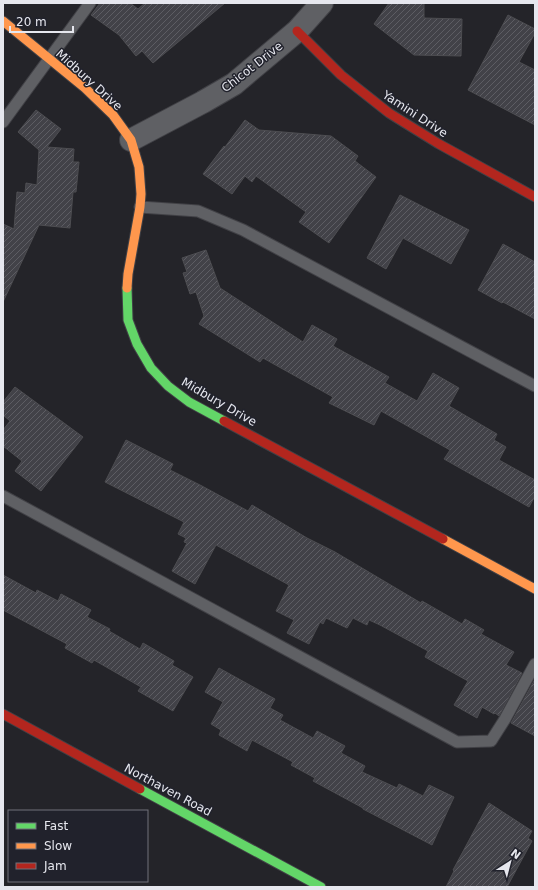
<svg xmlns="http://www.w3.org/2000/svg" width="538" height="890" viewBox="0 0 538 890" font-family="'DejaVu Sans',sans-serif">
<style>
.building{fill:url(#building-hatch);stroke:#4d4d51}
.lines{fill:none;stroke-linecap:round;stroke-linejoin:round}
.lane-casing{stroke:#414146;stroke-width:13}
.street-casing{stroke:#414146;stroke-width:24}
.fast-casing{stroke:#414146;stroke-width:11}
.slow-casing{stroke:#414146;stroke-width:11}
.jam-casing{stroke:#414146;stroke-width:11}
.lane{stroke:#5f6064;stroke-width:11}
.street{stroke:#5f6064;stroke-width:22}
.fast{stroke:#63d668;stroke-width:9}
.slow{stroke:#ff974d;stroke-width:9}
.jam{stroke:#b3261e;stroke-width:9}
.labels{text-anchor:middle;stroke-width:3;stroke-linejoin:round;paint-order:stroke}
.street-label{font-size:12px;fill:#e6e7ee;stroke:#21222c}
</style>
<defs>
<pattern id="building-hatch" width="6" height="6" patternUnits="userSpaceOnUse"><rect width="6" height="6" fill="#424248"/><path d="M-1 1l2-2M0 6l6-6M5 7l2-2" fill="none" stroke="#5d5d63"/></pattern>
</defs>
<rect width="100%" height="100%" fill="#242429"/>
<g class="building">
<path d="M100,3h30l8,6 7,-6h80l-72,60 -11,-12 -6,5 -17,-21 -28,-20z"/>
<path d="M389,3h35v15l38,1 -1,37 -47,-1 -40,-31z"/>
<path d="M508,15l27,14v4l-16,29 16,8v55l-67,-35z"/>
<path d="M36,110l25,19 -14,18 27,2 -1,13h6l-3,30h-3l-3,36 -31,-3 -36,77v-78l11,5 3,-37 8,1 1,-10 11,2 2,-35 -21,-18z"/>
<path d="M245,120l14,10 72,6 27,20 -3,5 21,16 -47,66 -30,-21 7,-10 -50,-36 -4,6 -7,-6 -13,18 -29,-20 21,-28 1,1z"/>
<path d="M400,195l69,35 -18,34 -48,-26 -17,31 -19,-11z"/>
<path d="M503,244l32,18v57l-32,-17 -1,1 -24,-13z"/>
<path d="M206,250l14,38 83,54 9,-17 25,14 -4,7 56,31 -4,6 32,18 16,-28 26,15 -10,18 48,28 -3,6 12,7 -7,13 36,20v16l-6,11 -85,-48 6,-9 -69,-39 -7,14 -45,-22 4,-6 -70,-39 -3,4 -61,-38 5,-8 -8,-24 -6,2 -7,-21 4,-1 -5,-14z"/>
<path d="M15,387l68,50 -42,54 -26,-20 7,-10 -19,-15v-16l7,-9 -7,-6v-13z"/>
<path d="M126,440l47,24 -3,6 32,16 46,25 4,-6 55,33 28,14 86,51 1,-2 40,23 3,-5 19,11 -3,4 33,18 -8,13 16,8 -23,43 -4,-3 -1,1 -12,-7 -5,11 -23,-13 14,-24 -43,-24 3,-6 -48,-26 -11,-5 -2,5 -14,-7 -6,10 -21,-10 -3,6 -3,-2 -11,22 -22,-11 7,-13 -18,-9 13,-26 -73,-40 -21,39 -23,-13 15,-28 -3,-1 2,-4 -8,-4 6,-12 -79,-40z"/>
<path d="M3,575l33,18 1,-3 21,11 3,-7 30,16 -4,7 23,12 -1,2 31,18 3,-6 31,18 -2,4 21,12 -20,34 -35,-20 3,-4 -47,-27 -2,3 -27,-15 2,-4 -64,-34z"/>
<path d="M219,668l56,31 -5,9 13,7 -3,5 33,18 4,-7 28,15 -4,7 24,13 -3,6 35,16 2,-4 24,12 6,-11 25,12 -22,48 -69,-36v-1l-50,-27 2,-3 -24,-13 2,-3 -41,-22 -5,11 -28,-16 2,-5 -10,-6 12,-22 -18,-10z"/>
<path d="M535,679v57l-24,-13z"/>
<path d="M489,803l43,28 -4,7 4,3 -25,46h-61l8,-16 -1,-1z"/>
</g>
<g class="lines">
<g class="lane-casing">
<g id="lane">
<path d="M3,122l87,-119"/>
<path d="M140,207l58,4 45,19 292,156"/>
<path d="M3,496l454,246 34,-1 14,-22 30,-55"/>
</g>
</g>
<g class="street-casing">
<path id="street" d="M131,140l72,-38 31,-18 63,-53 25,-28"/>
</g>
<g class="fast-casing">
<g id="fast">
<path d="M127,288l1,32 9,24 14,24 17,18 21,16 35,19"/>
<path d="M140,789l181,98"/>
</g>
</g>
<g class="slow-casing">
<g id="slow">
<path d="M3,21l82,67 28,27 18,25 8,27 2,27 -1,13 -12,67 -1,14"/>
<path d="M443,539l92,50"/>
</g>
</g>
<g class="jam-casing">
<g id="jam">
<path d="M297,31l44,44 48,38 50,31 96,53"/>
<path d="M224,421l219,118"/>
<path d="M3,714l137,75"/>
</g>
</g>
<use href="#lane" class="lane"/>
<use href="#street" class="street"/>
<use href="#fast" class="fast"/>
<use href="#slow" class="slow"/>
<use href="#jam" class="jam"/>
</g>
<g class="labels">
<g class="street-label">
<text transform="translate(252 67) rotate(-38)" y="4">Chicot Drive</text>
<text transform="translate(89 80) rotate(42)" y="4">Midbury Drive</text>
<text transform="translate(415 114) rotate(33)" y="4">Yamini Drive</text>
<text transform="translate(219 402) rotate(30)" y="4">Midbury Drive</text>
<text transform="translate(168 790) rotate(28)" y="4">Northaven Road</text>
</g>
</g>
<rect width="538" height="890" fill="none" stroke="#e6e7ee" stroke-width="8"/>
<rect x="8" y="810" width="140" height="72" fill="#21222c" stroke="#70717a"/>
<rect x="16" y="823" width="20" height="6" fill="#63d668" stroke="#70717a"/>
<text x="44" y="830" font-size="12" fill="#e6e7ee">Fast</text>
<rect x="16" y="843" width="20" height="6" fill="#ff974d" stroke="#70717a"/>
<text x="44" y="850" font-size="12" fill="#e6e7ee">Slow</text>
<rect x="16" y="863" width="20" height="6" fill="#b3261e" stroke="#70717a"/>
<text x="44" y="870" font-size="12" fill="#e6e7ee">Jam</text>
<g transform="translate(510 862) rotate(36)" stroke="#21222c" stroke-width="3" paint-order="stroke">
<path d="M0-3L7 15L0 10L-7 15Z" fill="#e6e7ee"/>
<text y="-6" font-size="11" font-weight="bold" text-anchor="middle" fill="#e6e7ee">N</text>
</g>
<path d="M10 26v6h63v-6" fill="none" stroke="#e6e7ee" stroke-width="2"/>
<text x="16" y="26" font-size="12" fill="#e6e7ee" stroke="#21222c" stroke-width="3" paint-order="stroke">20 m</text>
</svg>
